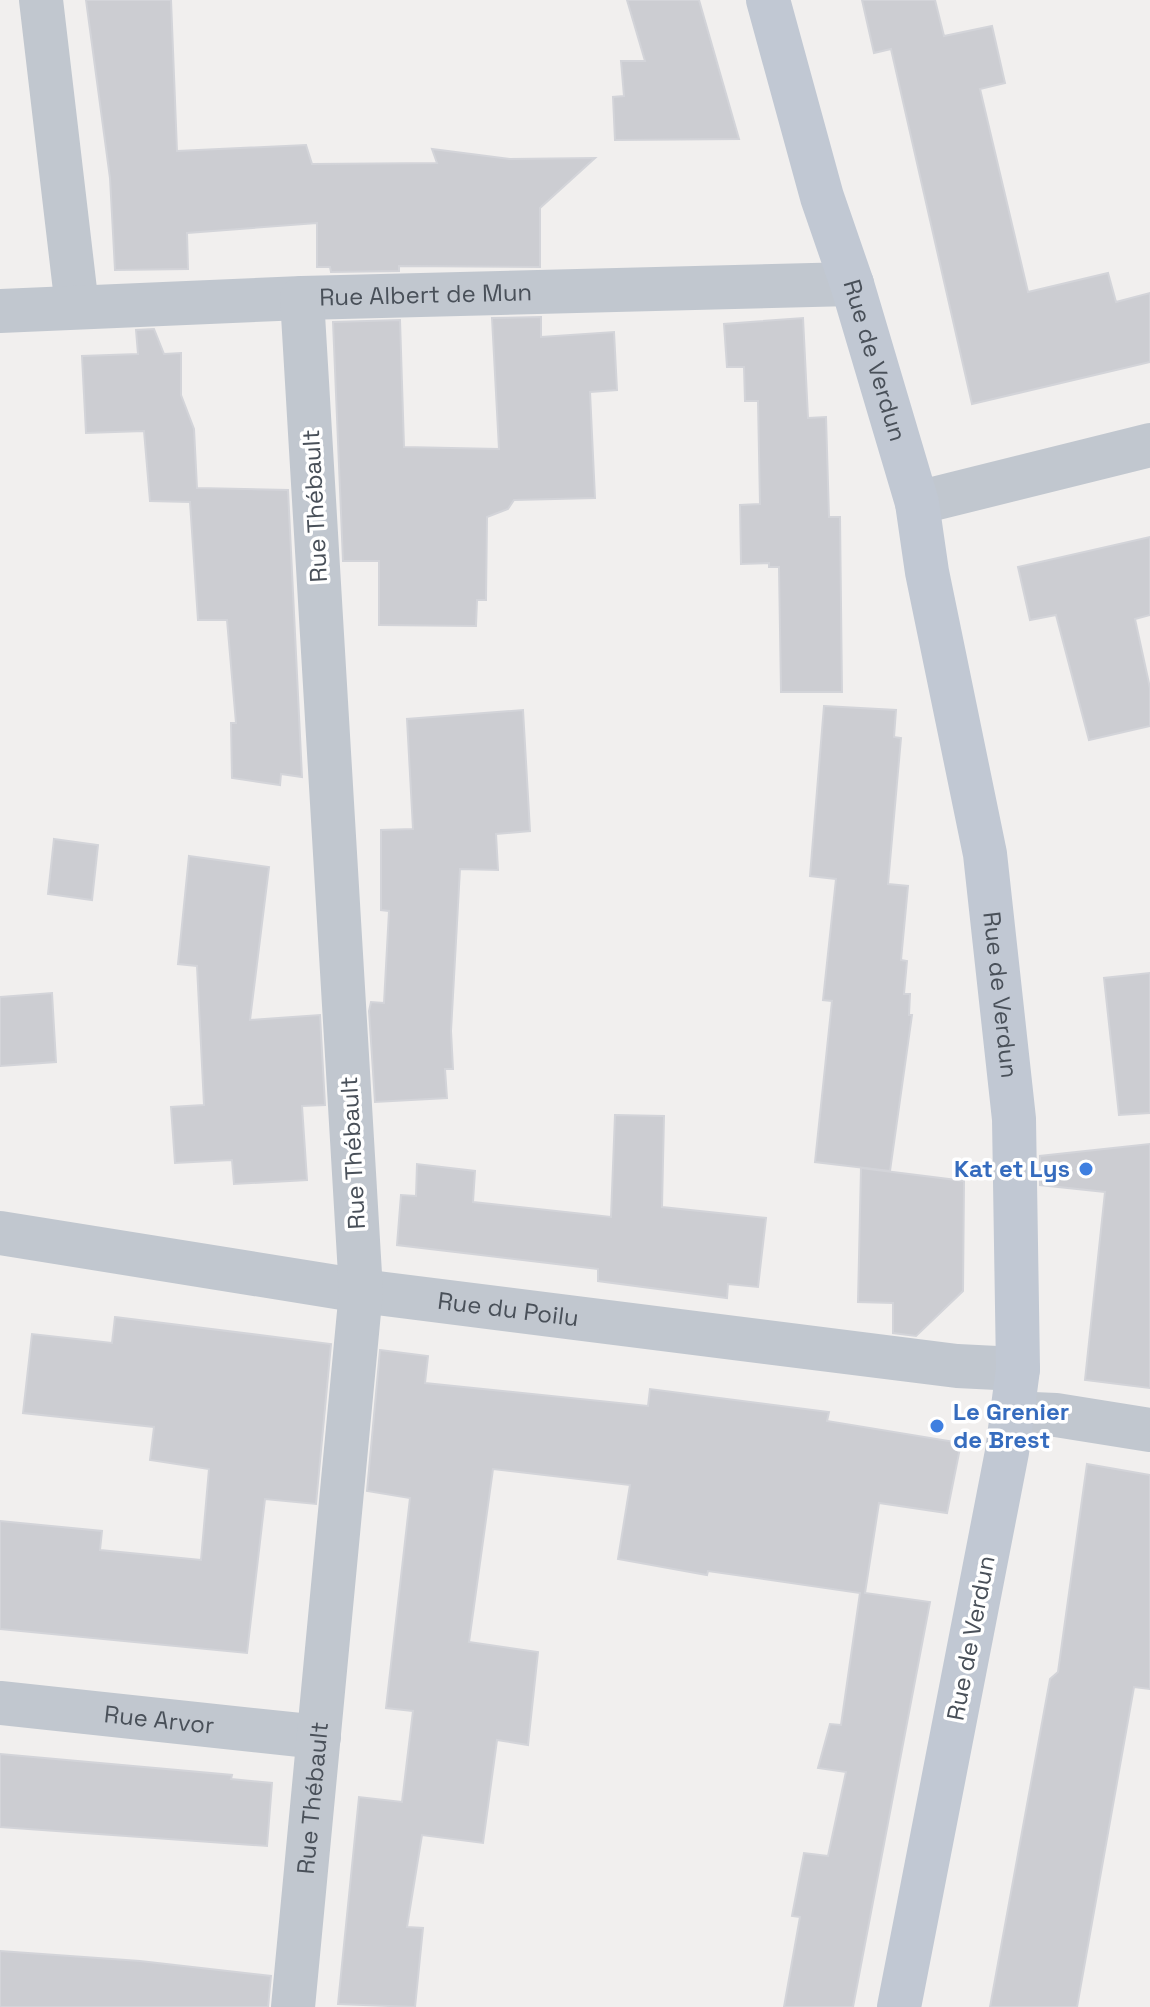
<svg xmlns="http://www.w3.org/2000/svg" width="1150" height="2007" viewBox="0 0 1150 2007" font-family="'Space Grotesk',sans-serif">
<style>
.building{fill:#cccdd2;stroke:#d3d4d9;stroke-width:2}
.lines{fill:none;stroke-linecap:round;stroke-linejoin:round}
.street{stroke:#c1c7cf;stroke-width:44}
.secondary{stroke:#c1c8d3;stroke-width:44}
.shop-dot{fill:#3f7fe0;stroke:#fff;stroke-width:3}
.labels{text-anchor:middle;stroke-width:7;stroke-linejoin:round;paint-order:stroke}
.street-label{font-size:24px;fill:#495059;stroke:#fff}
.shop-label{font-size:24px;font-weight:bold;fill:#366cbe;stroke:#fff;text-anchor:end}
</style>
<rect width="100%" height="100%" fill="#f1efee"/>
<g class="building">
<path d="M86,0h85l6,151 129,-6 6,19 125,-1 -5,-14 78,10 85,-1 -55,50v59l-141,-1v5l-68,1 -1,-5h-13v-44l-130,10 1,36 -73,1 -5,-92z"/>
<path d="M627,0h72l40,139 -124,1 -2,-43 11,-1 -3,-35h24z"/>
<path d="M862,0h73l9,36 48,-10 13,57 -25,6 48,203 80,-19 8,29 34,-9v69l-178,42 -81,-355 -17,4z"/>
<path d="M541,317v20l73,-5 3,58 -27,2 5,106 -81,2 -6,9 -21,8 -1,83h-9l-1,26 -97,-1v-64h-36l-10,-239 67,-2 4,127 95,2 -7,-131z"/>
<path d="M803,318l5,100 18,-1 3,100h11l2,175h-61l-2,-125h-10v-4l-28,1 -1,-59 20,-1 -2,-103h-13l-1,-34h-17l-3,-43z"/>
<path d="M154,329l10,25 17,-1v42l13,34 3,59 91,2 14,287 -21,-3 -1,11 -48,-7 -1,-55h5l-9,-103h-29l-8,-118 -40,-1 -6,-70 -58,2 -4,-77 56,-2 -2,-24z"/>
<path d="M1150,537v78l-15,4 15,69v38l-61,14 -33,-125 -26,5 -12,-53z"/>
<path d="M824,706l72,4 -2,27 7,1 -13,146 20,2 -7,74 6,1 -3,33h6l-1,21h3l-22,156 -75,-9 17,-161 -9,-1 13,-121 -26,-3z"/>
<path d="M523,710l7,121 -34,3 2,36 -38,-1 -9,162 2,38h-8l2,29 -72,4 -6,-91 2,-9 13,1 5,-92 -8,-1v-80l32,-1 -6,-110z"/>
<path d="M54,839l44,6 -6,55 -44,-6z"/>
<path d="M189,856l80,11 -19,153 70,-5 5,90 -23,1 5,74 -73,4 -2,-24 -57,3 -4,-56 33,-2 -7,-139 -19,-2z"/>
<path d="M1150,973v140l-31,2 -15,-137z"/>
<path d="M52,993l4,69 -56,4v-69z"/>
<path d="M615,1115l49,1 -2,91 104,11 -8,69 -30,-3 -1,14 -129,-17v-12l-201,-24 4,-50 15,1 1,-32 58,7 -2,31 138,15z"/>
<path d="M1150,1144v244l-65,-8 20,-188 -65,-7v-29z"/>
<path d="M861,1168l103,13 -1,110 -47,45 -23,-3v-30l-35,-1z"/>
<path d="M115,1317l216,27 -15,160 -51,-5 -18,154 -247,-24v-108l102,10 -2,19 101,10 8,-91 -59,-9 4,-33 -131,-14 9,-79 80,9z"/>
<path d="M380,1350l48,6 -3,27 223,23 2,-17 179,23 -2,9 134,22 -14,70 -68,-10 -14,90 65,9 -77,405h-69l16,-90 -8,-1 12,-63 24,3 18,-84 -28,-4 12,-44 11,1 19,-132 -152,-22 -1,4 -89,-16 12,-74 -137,-16 -24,173 69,10 -10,93 -31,-5 -14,103 -61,-8 -15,92 16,1 -8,79 -77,-3 21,-207 43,5 11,-91 -27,-3 24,-210 -43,-7z"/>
<path d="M1087,1464l63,11v214l-16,-2 -57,320h-87l60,-328 8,-7z"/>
<path d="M0,1754l232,21 -1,4 41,4 -5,63 -267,-19z"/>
<path d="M0,1951l140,10 131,15 -3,31h-268z"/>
</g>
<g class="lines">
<g class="street">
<path d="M41,0l36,307"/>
<path id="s1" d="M0,311l302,-13 550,-14"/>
<path d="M917,503l233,-58"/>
<path id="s2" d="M0,1233l361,58 596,75 61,3"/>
<path d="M1012,1413l44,2 94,15"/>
<path id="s3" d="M0,1703l319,34"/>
<path id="s4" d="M293,2007l68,-716 -59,-993"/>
</g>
<path class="secondary" id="s5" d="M768,0l54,197 30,87 65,219 10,69 58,282 29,265 4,250 -11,83 -108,555"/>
</g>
<g class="shop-dot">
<circle cx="1086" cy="1169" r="8"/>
<circle cx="937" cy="1426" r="8"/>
</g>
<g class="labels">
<g class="street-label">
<text dy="8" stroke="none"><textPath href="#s1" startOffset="426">Rue Albert de Mun</textPath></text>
<text dy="8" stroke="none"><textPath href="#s5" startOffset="376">Rue de Verdun</textPath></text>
<text transform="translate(315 506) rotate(-93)" y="8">Rue Thébault</text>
<text dy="8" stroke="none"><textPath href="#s5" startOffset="1024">Rue de Verdun</textPath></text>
<text transform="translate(353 1153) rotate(-93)" y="8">Rue Thébault</text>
<text dy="8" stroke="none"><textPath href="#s2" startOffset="514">Rue du Poilu</textPath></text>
<text transform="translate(971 1638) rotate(-79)" y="8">Rue de Verdun</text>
<text dy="8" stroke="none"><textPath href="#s3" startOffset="160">Rue Arvor</textPath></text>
<text dy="8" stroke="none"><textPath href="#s4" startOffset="210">Rue Thébault</textPath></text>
</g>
<g class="shop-label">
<text x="1070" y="1177">Kat et Lys</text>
<text x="953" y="1420" text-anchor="start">Le Grenier<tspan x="953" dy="28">de Brest</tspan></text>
</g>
</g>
</svg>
